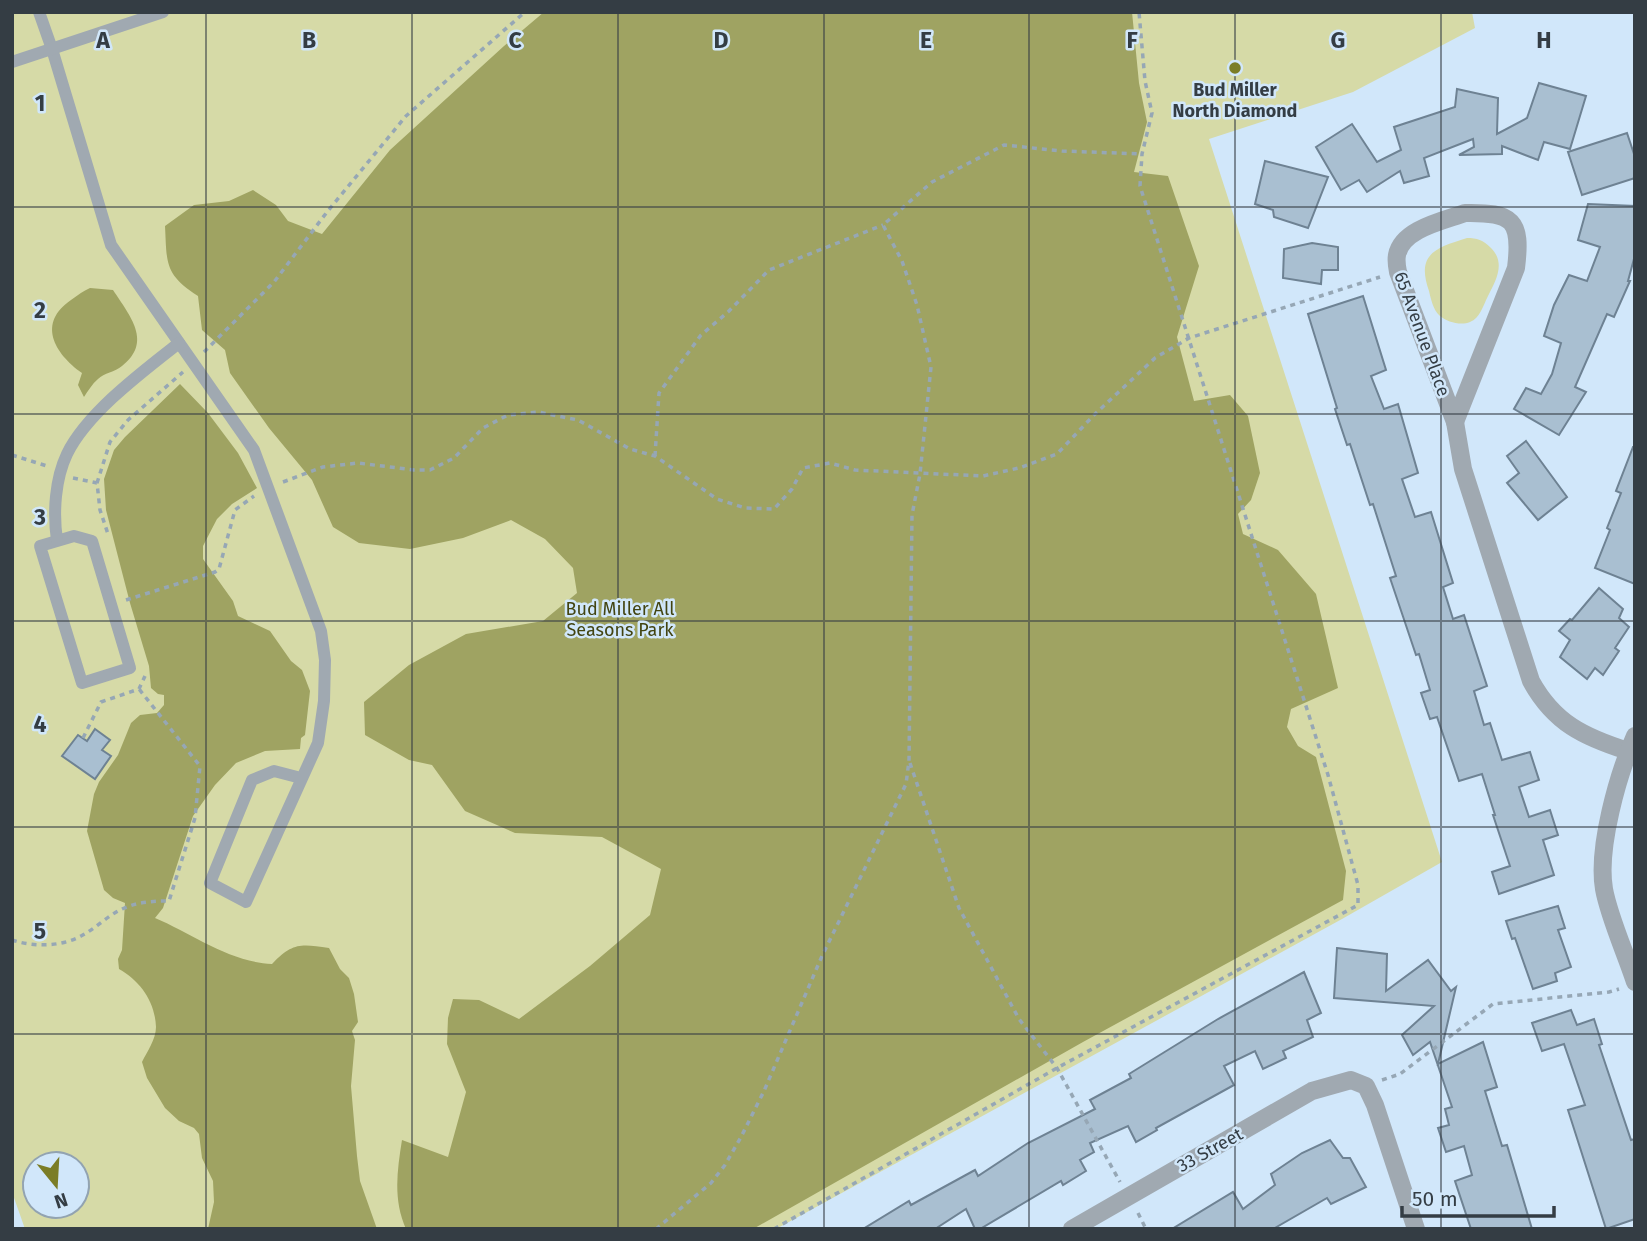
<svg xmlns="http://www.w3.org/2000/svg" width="1647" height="1241" viewBox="0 0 1647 1241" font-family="'Fira Sans',sans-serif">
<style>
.green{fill:#d6daa7;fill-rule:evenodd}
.forest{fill:#9fa362}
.building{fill:#a9bfd1;stroke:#6e8293;stroke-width:2}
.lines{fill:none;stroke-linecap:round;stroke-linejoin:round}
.path{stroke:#96a7b5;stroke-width:3.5;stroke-dasharray:5 5;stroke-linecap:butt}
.service{stroke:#a0a9b1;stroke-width:12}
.minor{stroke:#a0a9b1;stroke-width:18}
.tertiary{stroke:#a0a9b1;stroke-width:18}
.grid{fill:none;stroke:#343d44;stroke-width:2;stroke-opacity:0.55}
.poi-dot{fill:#7b7d26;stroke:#d1e7fa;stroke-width:2.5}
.labels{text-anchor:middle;stroke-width:5;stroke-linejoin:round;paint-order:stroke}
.poi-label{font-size:18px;font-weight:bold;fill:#343d44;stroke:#d1e7fa}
.street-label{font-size:18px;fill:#343d44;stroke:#d1e7fa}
.park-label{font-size:18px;fill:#424411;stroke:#d1e7fa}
.grid-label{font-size:23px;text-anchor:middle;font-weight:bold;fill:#343d44;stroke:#d1e7fa;stroke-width:5;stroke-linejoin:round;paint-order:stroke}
</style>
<rect width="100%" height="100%" fill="#d1e7fa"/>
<g class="green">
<path d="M12,12h1460l3,16 -122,64 -144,47 233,723 -100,57 -566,310h-751l-13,-37zM35,1164h42v42h-42z"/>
<path d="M1467,238c10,0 16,2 24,10 15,15 5,32 -3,48 -5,10 -8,22 -18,26 -9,4 -23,0 -30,-6 -7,-6 -9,-17 -11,-25 -13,-37 6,-43 38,-53z"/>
</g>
<g class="forest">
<path d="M544,12h588l7,71 8,39 -13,50 34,4 31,90 -22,71 17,64 36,-6 18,21 12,57 -9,27 -13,14 5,20 35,16 38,44 22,94 -47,21 -4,18 11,19 18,11 30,114 -3,29 -260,142 -330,187h-347c-13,-29 -9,-58 -4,-89l46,17 18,-65 -19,-48 1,-26 5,-19 26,1 40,19 71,-53 60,-51 11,-46 -59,-32 -87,-4 -50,-22 -33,-46 -23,-5 -44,-25 -1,-33 45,-37 57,-31 77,-13 34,-28 -4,-25 -28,-29 -34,-19 -48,18 -53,11 -51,-6 -26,-16 -21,-47 -43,-52 -39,-55 -5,-23 -23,-20 -4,-34c-34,-22 -31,-33 -33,-70l29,-21 35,-4 24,-11 23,15 12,16 34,13 68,-84 114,-104z"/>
<path d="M90,288l23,2c17,26 40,52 9,76 -7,6 -18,7 -24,13 -6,5 -10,12 -14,18l-6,-12 4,-12c-28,-20 -45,-50 -11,-73 7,-5 12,-9 19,-12z"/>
<path d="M180,384l28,29 30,40 19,35 -25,16 -15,15 -14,27v13l30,42 5,15 32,15 21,30 11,9 8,21 -5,44 -4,3 -1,11 -35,2 -29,12 -21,22 -22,31 -30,92 -8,10c38,16 74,44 117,46 21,-22 29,-20 57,-16l11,21 9,9 5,16 4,28 -6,9 3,9 -4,46 6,70 3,25 17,48h-169l6,-27 -1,-21 -11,-23 -3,-24 -5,-6 -15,-7 -14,-13 -18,-30 -5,-16c5,-10 14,-23 14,-35 -1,-26 -16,-46 -37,-58l-1,-10 4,-9 3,-47 -12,-5 -9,-8 -17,-59 7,-37 5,-12 19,-27 13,-32 9,-8 17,-2 7,-8v-10l-6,-1 -7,-6 -2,-22 -19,-63 -24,-93 -2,-31 10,-29 11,-13z"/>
</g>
<g class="building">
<path d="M1539,83l47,13 -16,53 -26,-7 -6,18 -36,-14v8l-43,1 15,-8 -1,-8 -49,19 5,18 -25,7 -4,-12 -33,21 -8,-12 -18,10 -25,-43 36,-23 25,38 24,-12 -7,-23 61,-20 2,-18 41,9 -1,36 30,-16z"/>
<path d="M1627,133l8,24v21l-53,17 -14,-43z"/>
<path d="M1265,161l63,16 -20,51 -34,-11 -1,-7 -18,-6z"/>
<path d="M1588,204l47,2v49l-7,26h2l-16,36 -7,-3 -32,73 11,5 -27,43 -45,-26 12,-21 15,6 11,-20 9,-31 -17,-7 10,-31 15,-30 18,6 13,-34 -22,-7z"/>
<path d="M1312,243l26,4v23h-16l-1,14 -38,-6 1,-29z"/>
<path d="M1363,296l23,74 -15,6 13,33 14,-5 20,69 -16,6 13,38 16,-5 22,71 -10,4 10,32 11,-4 23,71 -13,5 10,34 6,-2 12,37 28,-8 9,28 -20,7 10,30 21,-7 8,25 -15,5 11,35 -55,19 -7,-22 18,-6 -17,-51h2l-13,-41 -23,7 -22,-64 -7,2 -9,-26 9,-3 -11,-36 -3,1 -26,-77 6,-2 -23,-72 -3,1 -20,-61 -3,1 -12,-36 2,-1 -29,-94z"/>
<path d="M1526,441l41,56 -29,23 -31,-37 12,-10 -12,-17z"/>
<path d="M1633,447h2v137l-40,-16 15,-38 -3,-2 14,-35 -5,-2z"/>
<path d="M1599,588l24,21 -4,9 10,9 -14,21 4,3 -16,24 -8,-7 -8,11 -27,-22 10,-17 -11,-9 11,-12 2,1z"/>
<path d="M95,729l15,11 -8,10 9,6 -16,23 -33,-23 16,-21 9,6z"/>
<path d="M1558,906l7,22 -7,2 13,37 -16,6 2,8 -24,8 -18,-51 -3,1 -6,-18z"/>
<path d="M1337,948l50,6 -1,37 42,-31 23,31 5,-4 -18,77 45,-22 14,45 -12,4 17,55 5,-1 25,84h-61l-16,-48 17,-6 -8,-29 -18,6 -8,-24 11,-3 -4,-16 7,-2 -22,-65 -17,13 -11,-20 32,-29 -100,-8z"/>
<path d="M1304,972l17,41 -14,7 6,17 -30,14 3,7 -23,11 -8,-18 -31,15 10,19 -78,43 1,2 -21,12 -8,-16 -38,17 4,9 -14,8 6,11 -23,14 -2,-4 -81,48h-5l-9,-20 -31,20h-72l46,-28 2,4 64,-35 3,6 50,-33 67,-34 -5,-9 41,-22 -2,-4 89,-55z"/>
<path d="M1571,1010l6,15 17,-6 8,25 -3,1 32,95 4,-1v80l-29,10 -38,-119 17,-5 -21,-61 -22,7 -10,-28z"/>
<path d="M1330,1140l13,18h7l16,29 -35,17 -4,-6 -54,31h-101l61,-37 10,17 32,-24 -4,-11 31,-21z"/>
</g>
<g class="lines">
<g class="path">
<path d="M204,352l70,-70 53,-70 79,-96 119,-104"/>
<path d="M12,455l35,11"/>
<path d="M655,456l4,-63 42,-58 27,-23 41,-42 114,-45"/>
<path d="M73,478l24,5 3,27 8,24"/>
<path d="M283,482l40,-15 35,-4 56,7h16l24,-12 29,-30 25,-13 30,-3 40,8 52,29 25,7 62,43 28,9 29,1 18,-20 11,-21 27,-5 25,7 128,6 36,-8 38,-14 37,-39 61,-57 34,-20 191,-61"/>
<path d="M97,483l13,-41 18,-22 55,-48"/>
<path d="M126,600l89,-28 4,-3 16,-59 19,-14"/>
<path d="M83,738l18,-36 38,-13 6,-13"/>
<path d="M910,763l49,145 60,111 38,49 63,114"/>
<path d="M12,940c21,7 49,7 69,-4 14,-7 26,-20 41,-27 15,-7 30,-8 47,-8l26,-83 5,-52 -61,-77"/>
<path d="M1382,1080l18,-6 93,-70 116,-12 10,-3"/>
<path d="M1138,1213l8,16"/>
<path d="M656,1229l55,-46 14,-18 16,-28 23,-46 58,-135 84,-172 3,-23 3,-246 8,-41 11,-107 -14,-62 -15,-44 -19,-36 49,-43 72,-37 58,6 80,3"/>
<path d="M774,1229l283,-161 301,-163v-20l-30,-110 -188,-589 2,-32 10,-41 -7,-32 -6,-69"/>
</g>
<g class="service">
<path d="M39,12l13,37 59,196 143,205 67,181 4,29 -1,41 -6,42 -72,159 -36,-19 42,-103 22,-9 27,7"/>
<path d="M12,62l151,-50"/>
<path d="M74,536l18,5 38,127 -48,15 -42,-137z"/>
<path d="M57,540c-4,-27 -2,-61 10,-86 20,-41 75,-82 112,-111"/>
</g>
<g class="minor">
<path d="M1465,213c48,-1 57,7 51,55l-61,154 -57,-150c-1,-5 -2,-12 -1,-17 5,-26 46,-34 68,-42z"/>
<path d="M1455,422l8,47 68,212c23,42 53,56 97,70"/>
<path d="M1072,1229l240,-138 39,-11 15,6 9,19 41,124"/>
</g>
<path class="tertiary" d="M1635,736c-17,38 -38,112 -31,153 5,28 22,65 31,93"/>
</g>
<path class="grid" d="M206,12v1217M412,12v1217M618,12v1217M824,12v1217M1029,12v1217M1235,12v1217M1441,12v1217M12,207h1623M12,414h1623M12,621h1623M12,827h1623M12,1034h1623"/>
<circle class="poi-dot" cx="1235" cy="68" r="7"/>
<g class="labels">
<g class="poi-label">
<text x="1235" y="96">Bud Miller<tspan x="1235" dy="21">North Diamond</tspan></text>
</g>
<g class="street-label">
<text transform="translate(1422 334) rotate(70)" y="6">65 Avenue Place</text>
<text transform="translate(1210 1150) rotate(-29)" y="6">33 Street</text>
</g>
<g class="park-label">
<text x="620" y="615">Bud Miller All<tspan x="620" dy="21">Seasons Park</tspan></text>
</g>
</g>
<g class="grid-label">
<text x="103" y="48">A</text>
<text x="309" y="48">B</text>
<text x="515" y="48">C</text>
<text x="721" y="48">D</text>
<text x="926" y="48">E</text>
<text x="1132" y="48">F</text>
<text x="1338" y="48">G</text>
<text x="1544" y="48">H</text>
<text x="40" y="111">1</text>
<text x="40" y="318">2</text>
<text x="40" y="525">3</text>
<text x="40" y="732">4</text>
<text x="40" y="939">5</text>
</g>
<rect width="1647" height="1241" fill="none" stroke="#343d44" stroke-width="28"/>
<g transform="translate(56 1185) rotate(162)"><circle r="33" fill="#d1e7fa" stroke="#92a3b1" stroke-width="2"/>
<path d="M0-5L12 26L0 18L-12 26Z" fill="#7b7d26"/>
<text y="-10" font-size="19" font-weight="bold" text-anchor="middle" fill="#343d44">N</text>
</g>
<path d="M1402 1206v10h152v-10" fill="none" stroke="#343d44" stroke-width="3.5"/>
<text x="1412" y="1206" font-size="21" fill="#343d44" stroke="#d1e7fa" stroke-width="5" paint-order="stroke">50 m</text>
</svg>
